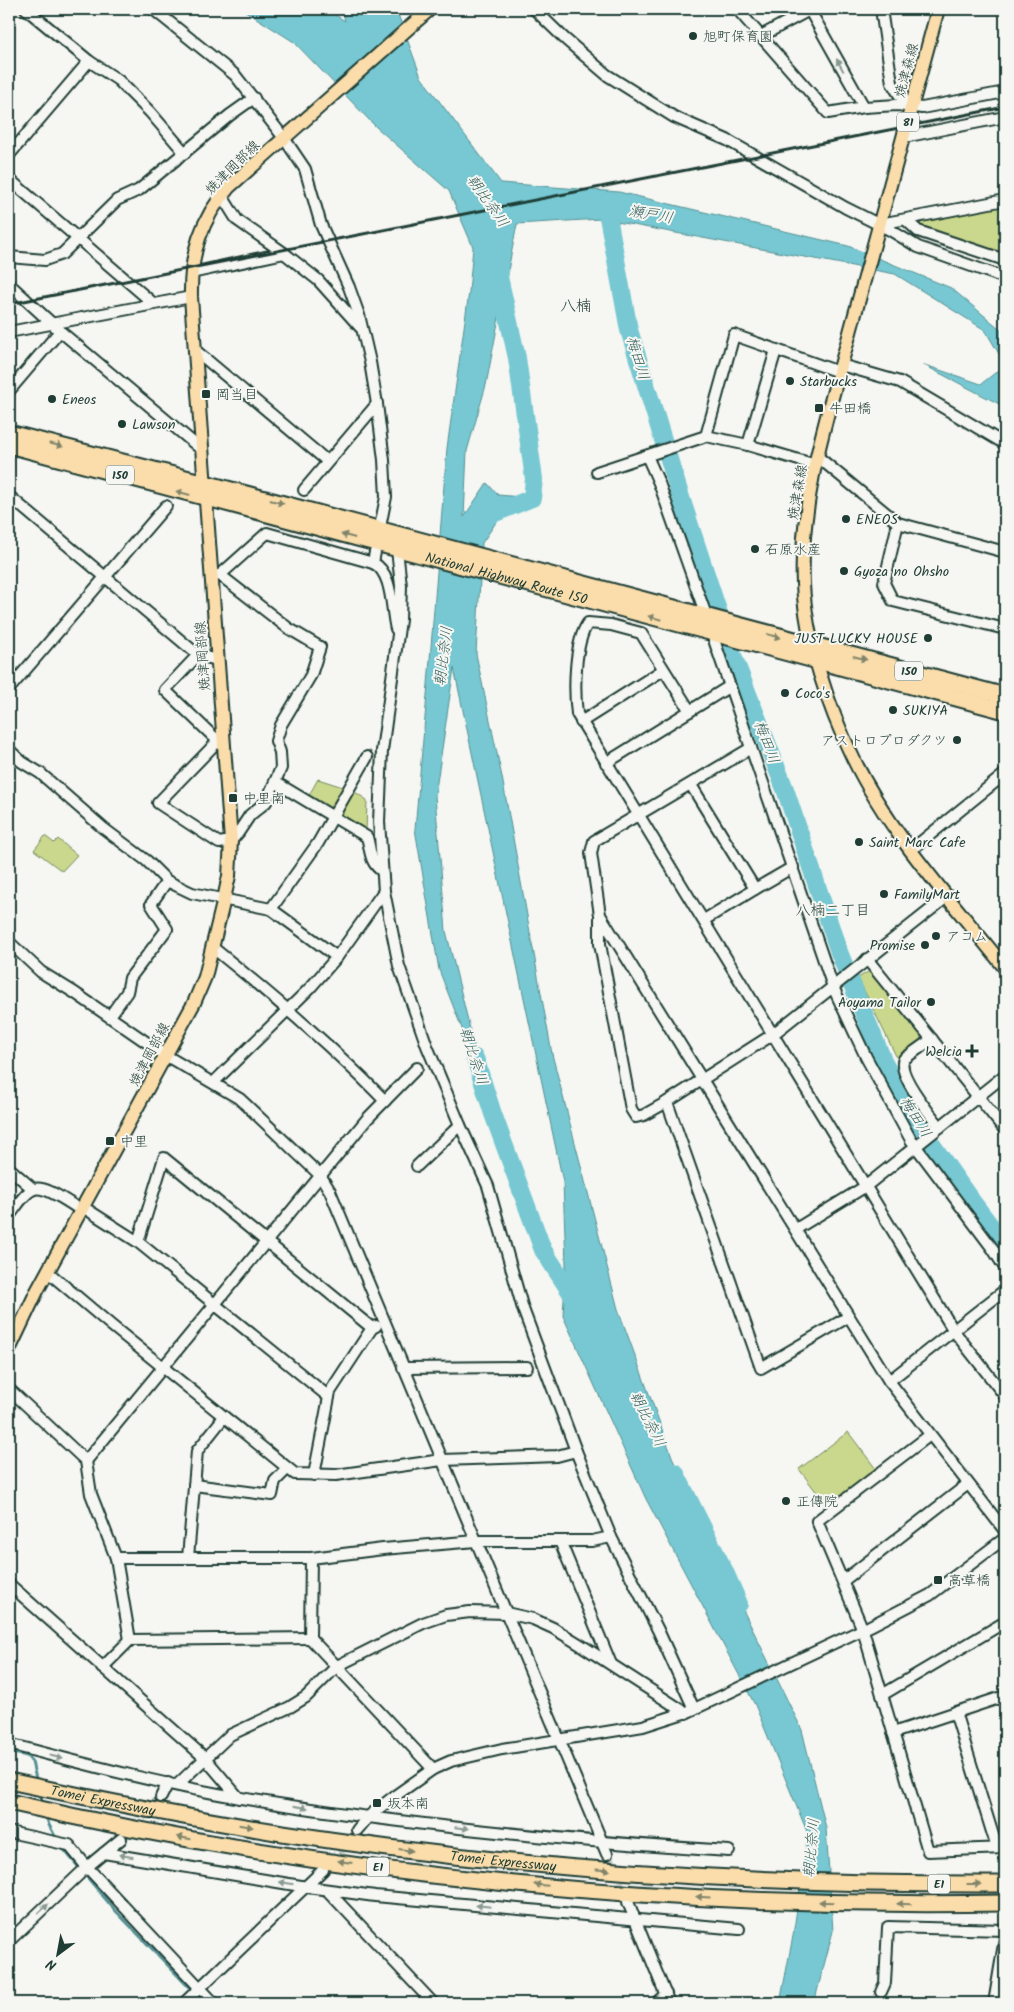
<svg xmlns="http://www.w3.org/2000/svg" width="1014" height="2012" viewBox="0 0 1014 2012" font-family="Kalam,'Klee One',sans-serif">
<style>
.green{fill:#c9d88c;stroke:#748a60}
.water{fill:#77c8d2;stroke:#549093}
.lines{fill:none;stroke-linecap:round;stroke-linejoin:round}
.stream{stroke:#549093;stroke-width:3}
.river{stroke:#77c8d2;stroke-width:18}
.minor-tunnel{stroke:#cbd1cc;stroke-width:10;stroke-dasharray:10 5;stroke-linecap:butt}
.minor-casing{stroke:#1f3d34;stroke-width:14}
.major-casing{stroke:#1f3d34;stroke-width:16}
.highway-casing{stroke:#1f3d34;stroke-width:19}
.minor{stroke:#f6f6f2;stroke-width:10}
.major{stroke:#faddab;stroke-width:12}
.highway{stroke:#faddab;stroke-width:15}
.rail{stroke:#1f3d34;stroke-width:3}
.oneway{fill:#8a9a93}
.oneway2{fill:#82856a}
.poi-dot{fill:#1f3d34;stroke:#f6f6f2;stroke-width:2}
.labels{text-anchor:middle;stroke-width:4;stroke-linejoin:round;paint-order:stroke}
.shield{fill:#f6f6f2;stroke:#60746d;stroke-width:1}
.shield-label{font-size:12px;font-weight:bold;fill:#1f3d34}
.poi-label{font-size:14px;fill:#1f3d34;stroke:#f6f6f2;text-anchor:start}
.street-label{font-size:14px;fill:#1f3d34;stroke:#f6f6f2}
.water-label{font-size:15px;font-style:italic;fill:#35605c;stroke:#f6f6f2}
.neighbourhood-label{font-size:15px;fill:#1f3d34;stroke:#f6f6f2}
.quarter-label{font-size:16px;fill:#1f3d34;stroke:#f6f6f2}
</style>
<rect width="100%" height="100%" fill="#f6f6f2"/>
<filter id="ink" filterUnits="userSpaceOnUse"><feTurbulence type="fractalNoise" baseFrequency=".02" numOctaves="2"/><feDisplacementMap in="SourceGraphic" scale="10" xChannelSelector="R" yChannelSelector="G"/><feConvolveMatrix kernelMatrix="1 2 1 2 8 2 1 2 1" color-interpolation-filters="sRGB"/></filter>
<g filter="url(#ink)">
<g class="green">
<path d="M1005,205v51l-85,-28v-6z"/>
<path d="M318,779l28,9 -14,24 -24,-15z"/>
<path d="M352,790l15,10 -1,33 -29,-18z"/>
<path d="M45,836l9,7 4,-4 19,16 -15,16 -28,-21z"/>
<path d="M871,970l51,65 -2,5 -23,18 -39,-80z"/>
<path d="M848,1432l28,37 -49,37 -28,-37z"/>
</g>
<g class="water">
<path d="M242,9h84l19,12 -3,-12h54l25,68 80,106 118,9 229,54 103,42 54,45v31l-20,-34 -90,-56 -294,-55 -84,5 -31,161 -19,66 -3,66 23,-34 11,12 34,3 -27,11 -23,34 -6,111 26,123 50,277 66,255 67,183 117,238 24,98 7,103 -19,72h-34l13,-67 15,-102 -53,-129 -109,-206 -83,-183 3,-52 -3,-82 -109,-514 -19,128 11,135 37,151 -44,-112 -24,-141 13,-145 19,-236 22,-156 4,-45 -24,-56 -74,-65 -81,-84z"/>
<path d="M922,364l59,20 24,-19v42z"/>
</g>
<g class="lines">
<g class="stream">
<path d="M9,1752l18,4 5,6 5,21"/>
<path d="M40,1792l3,13"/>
<path d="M46,1816l3,9 8,15"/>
<path d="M60,1845l54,64 90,94"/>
</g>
<g class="river">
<path d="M606,206l23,124 53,171 50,152 53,136 54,163 46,113 34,61 49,70 37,49"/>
<path d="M488,516l44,-18 2,-19 -17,-121 -18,-81 1,-4"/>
<path d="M475,1058l18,56 50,136 34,52"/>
<path d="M675,1472l49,98 15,34"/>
</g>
<g class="minor-tunnel">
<path d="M121,1839l40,-42"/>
<path d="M607,1854l18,43"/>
<path d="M329,1864l28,-34"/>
</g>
<g class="minor-casing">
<g id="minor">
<path d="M26,9l63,52 29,19 32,32 35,41"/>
<path d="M153,9l82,66 49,63 21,31 16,56 28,62 10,28 11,47 7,42 7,56 2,37 -5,25"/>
<path d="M534,9l31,30 42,36 67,42 53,23 119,68 44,22 28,17 87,31"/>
<path d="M737,9l91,104 36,-6 33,-2 25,3 83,-16"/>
<path d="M809,9l55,98"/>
<path d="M881,9l11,74 8,13 12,11"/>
<path d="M761,36l50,-27"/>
<path d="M904,137l101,-20"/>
<path d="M9,155l80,-94"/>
<path d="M9,179l145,125"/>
<path d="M906,220l12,11 87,29"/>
<path d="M880,224l125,-24"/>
<path d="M284,253l34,27 42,47"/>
<path d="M9,257l36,3 17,-6 55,-54 22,-10 91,-75 24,-17"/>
<path d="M191,273l93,-20 -47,-33 -15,-24"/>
<path d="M9,284l51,47 142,119"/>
<path d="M9,332l182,-35"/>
<path d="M195,350l132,111"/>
<path d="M841,365l59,17 105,62"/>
<path d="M9,391l51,-60"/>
<path d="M706,436l28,-101 105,37"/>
<path d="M748,445l28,-95"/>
<path d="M647,456l12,27 48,135"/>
<path d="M818,457l80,66 107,29"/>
<path d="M597,472l109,-36 42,9 68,20"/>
<path d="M304,490l73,-86"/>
<path d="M9,496l189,159 19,5"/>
<path d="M898,523l-14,60 9,18 112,28"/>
<path d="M397,549l4,37 -1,34 -18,131 -3,71 5,69 15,75 28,80 33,79 28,61 35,123 53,142 35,86 47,93 36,79"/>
<path d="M375,552l-2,11c20,9 18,47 23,66"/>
<path d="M220,575l47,-42 106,30"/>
<path d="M211,576l9,-1 68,53 32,19 -9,28 -30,50 -5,16 4,11 1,16 -15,34 -16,13 -12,18 -7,8 -12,2 -61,-40 60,-62"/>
<path d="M712,634l121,353 33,70 45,83 82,109 12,19"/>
<path d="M198,655l-33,35 53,51h4"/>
<path d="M9,689l157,-183"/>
<path d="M690,711l-49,-78 -30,-8 -23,-2c-14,20 -14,67 -11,91l377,617 51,65"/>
<path d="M581,722l82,-52"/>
<path d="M751,748l-157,93 -3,12 9,62v29l31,165 5,8 8,-2 23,-13 105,-67 176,-139"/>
<path d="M9,750l13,12 18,11 63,55 44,33 20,20 25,12 79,16 66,48"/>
<path d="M606,763l124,-77"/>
<path d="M275,782l92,55c4,13 2,25 15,34"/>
<path d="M691,785l64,104 -51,31"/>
<path d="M911,850l94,-76"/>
<path d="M755,889l38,-22"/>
<path d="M271,909l47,-66 49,-86"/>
<path d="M600,915l289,466 116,150"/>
<path d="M9,942l32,30 34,21 90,62 75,44 80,76 10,16 277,663"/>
<path d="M212,947c61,49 119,98 173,154"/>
<path d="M867,959l138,171"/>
<path d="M110,1016l17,-24 3,-14 37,-49 -16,-25 16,-23"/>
<path d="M932,1039l-28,20c-8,14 26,55 36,68"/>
<path d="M214,1082l96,-94 27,-31 47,-66"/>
<path d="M667,1102l94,266 87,-51"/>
<path d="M417,1166l43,-41"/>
<path d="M9,1168l24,21"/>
<path d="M83,1207l55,35 191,155"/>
<path d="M9,1216c6,-7 14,-22 23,-26 12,-7 38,14 49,20"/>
<path d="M796,1229l70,-43 139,-111"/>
<path d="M138,1242l26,-84 208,170"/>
<path d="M48,1272l64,54 183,148 41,1 106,-15 115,-4 19,-5"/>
<path d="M403,1368l124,-1"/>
<path d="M889,1381l116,-91"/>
<path d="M9,1389l77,72 5,33 25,64 14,82"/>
<path d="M930,1435l-113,86 46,109 65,221 77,-3"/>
<path d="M86,1461l281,-342 50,-51"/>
<path d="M314,1475l16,-83 42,-64 4,-2"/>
<path d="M194,1485l78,10 3,-14 12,-12"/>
<path d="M560,1541l51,123"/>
<path d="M116,1558h195l72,-9 93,-8h116l19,-4"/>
<path d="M188,1558l9,-107 27,-34"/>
<path d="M311,1558l-1,80 123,131"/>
<path d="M843,1581l125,-97"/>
<path d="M9,1584l196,174 34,40"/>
<path d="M102,1668l28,-28 180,-2"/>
<path d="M882,1695l123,-73"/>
<path d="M955,1712l42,136"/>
<path d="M893,1733l112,-37"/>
<path d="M9,1744c76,20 154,41 232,54 161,27 325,43 488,53"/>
<path d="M177,1785l53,-50 60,-28 16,-10 31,-31 86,-43 23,-8 24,-3 36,1 27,6 20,9 31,19 102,66"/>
<path d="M161,1797l7,-14"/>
<path d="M357,1830l11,-13 24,-19 41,-29 18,-8 51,-12 141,-23 47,-15 180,-85 60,-31 75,-57"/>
<path d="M9,1832l60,13 18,22 127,136"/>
<path d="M104,1853l203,34 68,9 364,33"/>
<path d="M327,1890l106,113"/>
<path d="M628,1902l41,101"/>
<path d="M9,1941l78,-74 34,-28"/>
<path d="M881,1992l4,-9 3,-56 117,3"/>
<path d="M184,2003l139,-133"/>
<path d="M656,2003l10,-9"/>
<path d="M994,2003l11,-65"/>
</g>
</g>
<g class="major-casing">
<g id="major">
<path d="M938,9c-28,105 -57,210 -86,316 -22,83 -53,172 -49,259 3,57 25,123 50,174 38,78 99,143 152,210"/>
<path d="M9,1350l28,-59 157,-288 11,-26 19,-78 5,-23 2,-35 -40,-544c-1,-43 10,-78 38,-110l201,-178"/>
</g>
</g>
<g class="highway-casing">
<g id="highway">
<path d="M9,433l196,50 800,213"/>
<path id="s1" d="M9,445l996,266"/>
<path id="s2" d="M9,1781c89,19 178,37 267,51 241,38 485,53 729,52"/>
<path d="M9,1802c321,75 667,107 996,101"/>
</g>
</g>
<use href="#minor" class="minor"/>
<use href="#major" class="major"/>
<use href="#highway" class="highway"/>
<path class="rail" d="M9,304l996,-197"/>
</g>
<defs><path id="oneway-solid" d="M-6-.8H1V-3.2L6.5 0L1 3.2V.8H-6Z" transform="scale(1.25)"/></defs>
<g class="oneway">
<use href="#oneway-solid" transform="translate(840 65) rotate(-119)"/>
<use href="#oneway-solid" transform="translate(56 1757) rotate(14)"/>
<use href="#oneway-solid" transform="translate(301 1807) rotate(9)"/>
<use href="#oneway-solid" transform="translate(462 1828) rotate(6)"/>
<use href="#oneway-solid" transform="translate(126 1856) rotate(-170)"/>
<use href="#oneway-solid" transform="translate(286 1883) rotate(-170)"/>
<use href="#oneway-solid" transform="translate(483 1906) rotate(-174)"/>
<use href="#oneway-solid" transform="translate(43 1909) rotate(-43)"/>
</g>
<g class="oneway2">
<use href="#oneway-solid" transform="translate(56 445) rotate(14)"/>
<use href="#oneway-solid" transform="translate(183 493) rotate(-165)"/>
<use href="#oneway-solid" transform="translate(277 502) rotate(15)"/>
<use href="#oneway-solid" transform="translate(348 536) rotate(-165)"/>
<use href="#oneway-solid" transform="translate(655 618) rotate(-164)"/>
<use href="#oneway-solid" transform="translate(774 636) rotate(15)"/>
<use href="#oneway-solid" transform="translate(860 658) rotate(15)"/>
<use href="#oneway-solid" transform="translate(246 1826) rotate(10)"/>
<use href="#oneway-solid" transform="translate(184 1838) rotate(-170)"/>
<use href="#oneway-solid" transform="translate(406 1850) rotate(7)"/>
<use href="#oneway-solid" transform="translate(345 1862) rotate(-172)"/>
<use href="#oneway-solid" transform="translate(603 1870) rotate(4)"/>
<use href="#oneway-solid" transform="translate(974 1884)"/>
<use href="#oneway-solid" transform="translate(541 1885) rotate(-175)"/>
<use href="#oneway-solid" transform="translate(703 1897) rotate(-177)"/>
<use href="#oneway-solid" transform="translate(826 1902) rotate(-178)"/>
<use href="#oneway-solid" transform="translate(904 1904) rotate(-179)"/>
</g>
</g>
<g class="poi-dot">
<circle cx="693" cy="36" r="5"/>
<circle cx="790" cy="381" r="5"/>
<rect x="201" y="389" width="10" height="10" rx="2.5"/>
<circle cx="52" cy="399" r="5"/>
<rect x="814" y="403" width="10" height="10" rx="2.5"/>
<circle cx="122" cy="424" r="5"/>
<circle cx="846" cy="519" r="5"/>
<circle cx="755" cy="549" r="5"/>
<circle cx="844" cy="571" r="5"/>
<circle cx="928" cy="638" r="5"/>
<circle cx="785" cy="693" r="5"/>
<circle cx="893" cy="710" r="5"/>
<circle cx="957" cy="740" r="5"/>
<rect x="228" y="793" width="10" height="10" rx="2.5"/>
<circle cx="859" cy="842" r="5"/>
<circle cx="884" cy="894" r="5"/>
<circle cx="936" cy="936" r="5"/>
<circle cx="925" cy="945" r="5"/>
<circle cx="931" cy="1002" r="5"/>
<path d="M969.5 1043.5h5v5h5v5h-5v5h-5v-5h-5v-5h5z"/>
<rect x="105" y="1136" width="10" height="10" rx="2.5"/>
<circle cx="786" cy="1501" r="5"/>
<rect x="933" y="1575" width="10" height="10" rx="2.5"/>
<rect x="372" y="1798" width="10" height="10" rx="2.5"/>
</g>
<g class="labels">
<g class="shield">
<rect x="897" y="112.5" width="22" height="19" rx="4"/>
<rect x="106" y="465.5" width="28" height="19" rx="4"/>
<rect x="895" y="661.5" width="28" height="19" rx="4"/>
<rect x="367" y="1857.5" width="22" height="19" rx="4"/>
<rect x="928" y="1874.5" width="22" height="19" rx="4"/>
</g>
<g class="shield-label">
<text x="908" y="126">81</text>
<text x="120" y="479">150</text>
<text x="909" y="675">150</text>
<text x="378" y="1871">E1</text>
<text x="939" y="1888">E1</text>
</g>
<g class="poi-label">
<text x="703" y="41">旭町保育園</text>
<text x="800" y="386">Starbucks</text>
<text x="216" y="399">岡当目</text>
<text x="62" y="404">Eneos</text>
<text x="829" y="413">牛田橋</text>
<text x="132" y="429">Lawson</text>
<text x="856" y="524">ENEOS</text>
<text x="765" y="554">石原水産</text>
<text x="854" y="576">Gyoza no Ohsho</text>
<text x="918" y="643" text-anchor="end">JUST LUCKY HOUSE</text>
<text x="795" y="698">Coco's</text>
<text x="903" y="715">SUKIYA</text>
<text x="947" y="745" text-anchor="end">アストロプロダクツ</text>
<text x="243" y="803">中里南</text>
<text x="869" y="847">Saint Marc Cafe</text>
<text x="894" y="899">FamilyMart</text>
<text x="946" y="941">アコム</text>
<text x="915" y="950" text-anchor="end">Promise</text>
<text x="921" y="1007" text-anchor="end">Aoyama Tailor</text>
<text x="962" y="1056" text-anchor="end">Welcia</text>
<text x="120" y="1146">中里</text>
<text x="796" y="1506">正傳院</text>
<text x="948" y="1585">高草橋</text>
<text x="387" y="1808">坂本南</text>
</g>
<g class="street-label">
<text transform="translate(906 70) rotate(-75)" y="5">焼津森線</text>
<text transform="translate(232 167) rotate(-45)" y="5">焼津岡部線</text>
<text transform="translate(797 492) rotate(-80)" y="5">焼津森線</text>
<text dy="5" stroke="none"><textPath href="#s1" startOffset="515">National Highway Route 150</textPath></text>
<text transform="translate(202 656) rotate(-94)" y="5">焼津岡部線</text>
<text transform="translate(149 1054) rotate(-62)" y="5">焼津岡部線</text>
<text dy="5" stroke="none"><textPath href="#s2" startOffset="96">Tomei Expressway</textPath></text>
<text dy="5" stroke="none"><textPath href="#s2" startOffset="501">Tomei Expressway</textPath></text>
</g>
<g class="water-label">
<text transform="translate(488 201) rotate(55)" y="5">朝比奈川</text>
<text transform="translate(651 214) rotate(10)" y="5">瀬戸川</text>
<text transform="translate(638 358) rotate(73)" y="5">梅田川</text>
<text transform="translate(443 656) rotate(-83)" y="5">朝比奈川</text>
<text transform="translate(767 742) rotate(69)" y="5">梅田川</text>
<text transform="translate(474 1056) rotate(72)" y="5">朝比奈川</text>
<text transform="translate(916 1117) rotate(58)" y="5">梅田川</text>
<text transform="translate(648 1419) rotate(63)" y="5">朝比奈川</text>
<text transform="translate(811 1848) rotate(-85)" y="5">朝比奈川</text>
</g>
<g class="neighbourhood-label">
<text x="833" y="915">八楠二丁目</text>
</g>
<g class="quarter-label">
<text x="576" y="311">八楠</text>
</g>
</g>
<rect width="1014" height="2012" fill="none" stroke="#f6f6f2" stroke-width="30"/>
<rect x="15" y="15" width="984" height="1982" fill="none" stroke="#1f3d34" stroke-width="2" filter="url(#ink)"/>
<g transform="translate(58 1954) rotate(212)" stroke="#f6f6f2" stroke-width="4" paint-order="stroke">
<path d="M0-4L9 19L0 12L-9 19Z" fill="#1f3d34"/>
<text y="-8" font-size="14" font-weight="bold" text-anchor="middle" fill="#1f3d34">N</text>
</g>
</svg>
